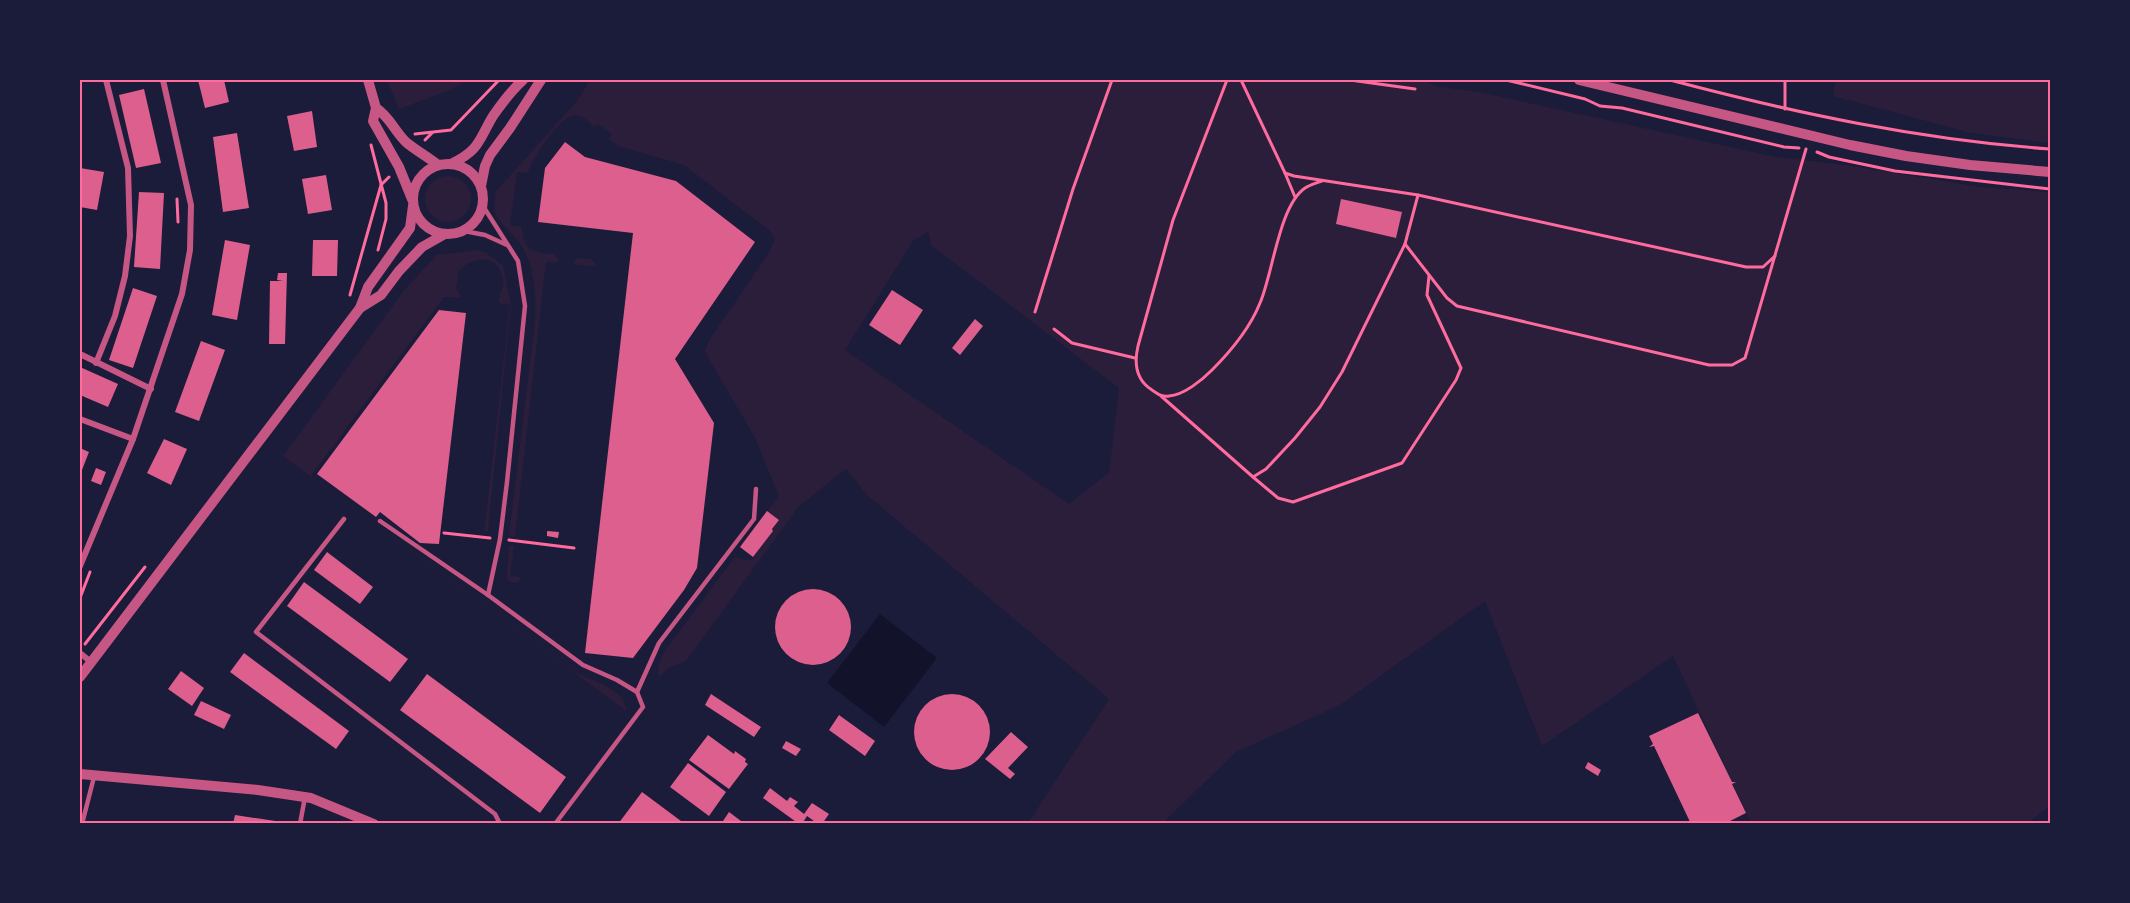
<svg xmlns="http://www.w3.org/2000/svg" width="2130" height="903" viewBox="0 0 2130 903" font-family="Ubuntu,sans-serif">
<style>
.green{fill:#2a1e3b;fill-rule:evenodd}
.water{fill:#12122b}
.building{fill:#dd5f8e}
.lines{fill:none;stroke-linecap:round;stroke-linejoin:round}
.path{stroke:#ff6b9d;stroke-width:3}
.service{stroke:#c65784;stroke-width:4.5}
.minor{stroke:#c65784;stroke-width:6}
.tertiary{stroke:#c65784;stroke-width:10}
.neatline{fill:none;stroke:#ff6b9d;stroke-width:2}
</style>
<rect width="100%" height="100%" fill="#1b1b3a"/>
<g class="green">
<path d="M387,80h81l-20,11 -49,18z"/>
<path d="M590,80h835l10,6 49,7 292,64 70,8 134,22 70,5v614l-22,17h-277l-78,-167 -131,90 -57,-145 -145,104 -104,47 -73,71h-135l81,-124 -242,-204 -21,-26 -47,37 -113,155 -19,8 -8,8 -1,-7 4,-15 72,-97 3,-1 7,3 9,-1 26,-39 -12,-9 12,-15 -24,-58 -50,-86 3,-10 60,-88 7,-15 -6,-9 -85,-65 -66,-19 -9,-7 3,-5 -15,-10 -3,3c-5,-5 -11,-12 -19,-12 -15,1 -44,45 -47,58l-11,-1 -7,53 12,2c1,23 11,26 32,27l4,5v3h-12l-31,275 -6,-1 26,-215c1,-24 0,-53 -13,-74 -6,-12 -27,-26 -28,-38 0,-5 1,-13 2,-18l81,-90zM928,232l3,13 188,143 -10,84 -40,32 -224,-154 68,-109z"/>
<path d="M1836,80h214v63l-79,-10 -138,-37z"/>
<circle cx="448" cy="199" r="23"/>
<path d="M478,250l9,3 16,13 8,38 -23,227 -4,2 26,-228 -11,-2c-1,-8 5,-14 4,-23 -3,-26 -29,-25 -44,-9l-3,17 6,10 -18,-1 -133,179 264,196c16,9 53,17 51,39l-343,-255 122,-167 32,-34z"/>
<path d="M576,258l15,1 4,4v4l-22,-3z"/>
<path d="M509,546h5l-4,30 11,1 -1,4 -5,2 -6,-2 -2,-3z"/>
</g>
<path class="water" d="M880,614l57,44 -53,69 -57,-44z"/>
<g class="building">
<path d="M198,80h26l5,22 -24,6z"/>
<path d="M144,89l17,74 -25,5 -17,-73z"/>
<path d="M312,111l5,36 -23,4 -7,-35z"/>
<path d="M237,133l12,75 -26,4 -10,-75z"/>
<path d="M565,142l20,15 91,24 79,61 -80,117 39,64 -17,145 -13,22 -51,68 -48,-5 48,-420 -95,-11 7,-54z"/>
<path d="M80,168l24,4 -7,38 -17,-3z"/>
<path d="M326,175l6,35 -24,4 -6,-35z"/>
<path d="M139,192l25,1 -4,76 -26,-2z"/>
<path d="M1341,199l61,13 -6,26 -60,-14z"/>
<path d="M225,240l25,5 -13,75 -25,-5z"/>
<path d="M313,240h25l-1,36h-25z"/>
<path d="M278,273h9l-2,71h-16l1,-63h13l-6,-1z"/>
<path d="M133,288l24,8 -24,72 -24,-8z"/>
<path d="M892,290l31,20 -23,35 -31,-20z"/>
<path d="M439,310l27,3 -27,231 -19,-1 -40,-31 -4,5 -59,-43z"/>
<path d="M975,319l8,7 -23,29 -8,-7z"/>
<path d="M201,341l24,9 -26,71 -24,-9z"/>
<path d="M80,367l38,17 -10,23 -28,-12z"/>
<path d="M164,439l23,10 -16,36 -24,-12z"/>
<path d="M80,448l9,4 -9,23z"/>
<path d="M96,468l10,4 -5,13 -10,-4z"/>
<path d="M767,511l12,9 -7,9 1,2 -20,26 -13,-10z"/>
<path d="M547,531l12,1 -1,6 -11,-2z"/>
<path d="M327,552l46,35 -13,17 -46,-34z"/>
<path d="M304,582l104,77 -18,23 -103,-76z"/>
<circle cx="813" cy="627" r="38"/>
<path d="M244,653l105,78 -13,18 -106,-77z"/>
<path d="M181,671l23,17 -12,18 -24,-17z"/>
<path d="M427,674l139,103 -26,36 -140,-103z"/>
<path d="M711,694l50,33 -7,10 -49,-32z"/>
<circle cx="952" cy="732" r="38"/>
<path d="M201,701l30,14 -7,14 -30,-14z"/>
<path d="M1698,713l34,69h4l-4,2 14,29 -22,11h-33l-37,-78 -5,1 4,-3 -4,-8z"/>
<path d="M839,715l36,26 -10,15 -36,-26z"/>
<path d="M1011,732l17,15 -20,21 7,6 -5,5 -25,-20z"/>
<path d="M708,735l26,19 1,-3 11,8 -1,3 3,2 -19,25 -40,-29z"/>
<path d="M786,741l15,8 -5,7 -14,-8z"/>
<path d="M1588,762l13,8 -3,6 -13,-8z"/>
<path d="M688,763l38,29 -17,24 -39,-29z"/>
<path d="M770,788l17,13 3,-4 8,5 -4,4 10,8 8,-11 17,11 -7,10h-4l-11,-8 -5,8h-3l-36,-26z"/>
<path d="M642,792l43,32h-67z"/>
<path d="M729,812l16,12h-24z"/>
<path d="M235,815l47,7v2h-49z"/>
</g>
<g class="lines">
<g class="path">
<path d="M1227,80l-54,140 -35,126c-4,17 -2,34 14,44 6,4 10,7 17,6 15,-1 33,-16 43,-26 19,-19 38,-42 48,-67 13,-30 19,-97 45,-115 4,-3 11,-5 17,-7"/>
<path d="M1241,80l44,93 9,3 124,19 328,72h17l12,-11"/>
<path d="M1350,80l65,9"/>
<path d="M1506,80l79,19 15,7 22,2 162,39 15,1"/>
<path d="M1670,80c125,33 251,60 380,69"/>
<path d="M1785,80v29"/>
<path d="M415,134l36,-4 48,-50"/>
<path d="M425,140l7,-7"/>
<path d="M371,145l15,58v16l-8,31"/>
<path d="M1817,152l12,5 66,14 155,18"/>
<path d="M1285,173l10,24"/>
<path d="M177,199l1,23"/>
<path d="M1405,244l42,54 10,8 252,59h23l13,-7 61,-209"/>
<path d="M350,295l31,-110 8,-8"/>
<path d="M1035,312l38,-123 39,-109"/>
<path d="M1054,329l18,14 63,15"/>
<path d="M1161,396l92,81 13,-8 29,-31 25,-31 22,-35 63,-128 13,-49"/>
<path d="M1253,477l25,21 15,4 109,-39 54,-83 5,-12 -34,-73 2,-19"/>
<path d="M444,533l46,5"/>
<path d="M509,540l65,8"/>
<path d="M80,598l10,-26"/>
<path d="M85,644l60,-77"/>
</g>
<g class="service">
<path d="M483,206l35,55 7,45 -18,176 -7,57 -12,56"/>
<path d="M464,231l21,4 22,10"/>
<path d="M344,519l-88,113 239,182 5,10"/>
<path d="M380,521l108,74 95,70 34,15 20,12 6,15 -88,117"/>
<path d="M637,692l22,-49 95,-124 2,-30"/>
<path d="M82,824l12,-47"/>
<path d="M300,824l5,-27"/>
</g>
<g class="minor">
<path d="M80,354l71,35"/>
<path d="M96,363l19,-47 10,-40 5,-40 -2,-68 -22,-88"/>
<path d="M80,419l53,20"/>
<path d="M80,566l53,-127 49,-145 8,-44 1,-45 -28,-125"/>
<path d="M80,653l11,9"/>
</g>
<g class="tertiary">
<path d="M368,80l8,28 -3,13 26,46 13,32"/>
<path d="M1579,80l271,65 56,11 64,9 80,7"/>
<path d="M376,108c14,9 19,24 31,35 10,8 21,14 31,22"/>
<circle cx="448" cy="199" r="35"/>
<path d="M451,164c29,-14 27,-23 42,-48 9,-13 19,-26 30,-36"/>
<path d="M481,186l4,-20 5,-11 20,-27 31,-48"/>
<path d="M360,308l21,-13 18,-24 23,-24 23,-13"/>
<path d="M80,677l280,-369 8,-21 42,-59 3,-22"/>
<path d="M80,774l178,16 53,8 63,26"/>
</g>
</g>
<rect width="2130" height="903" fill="none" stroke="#1b1b3a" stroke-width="162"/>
<rect x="81" y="81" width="1968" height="741" class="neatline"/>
</svg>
